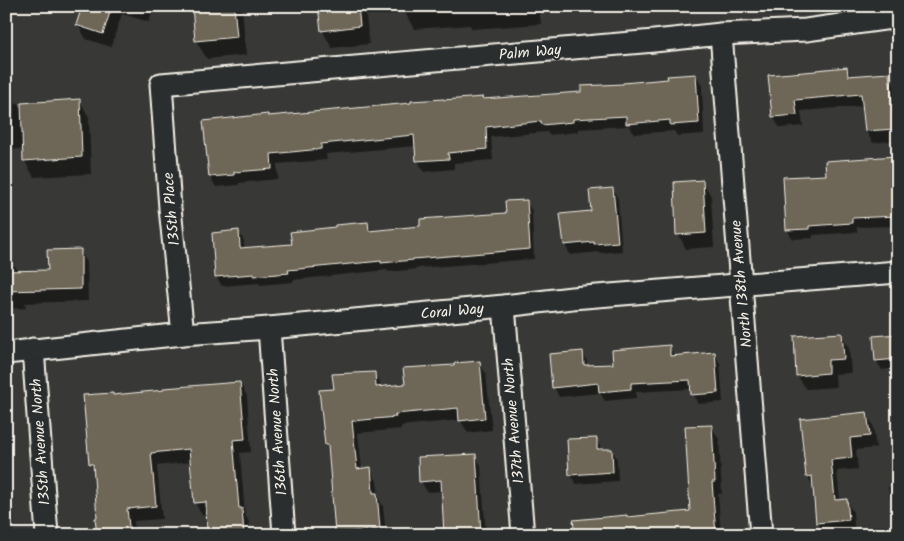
<svg xmlns="http://www.w3.org/2000/svg" width="904" height="541" viewBox="0 0 904 541" font-family="Kalam,sans-serif">
<style>
.shadow{fill:#0007}
.building{fill:#6e6656;stroke:#f4f1e8}
.lines{fill:none;stroke-linecap:round;stroke-linejoin:round}
.street-casing{stroke:#f4f1e8;stroke-width:25}
.street{stroke:#2a2d2e;stroke-width:21}
.labels{text-anchor:middle;stroke-width:4;stroke-linejoin:round;paint-order:stroke}
.street-label{font-size:15px;fill:#f4f1e8;stroke:#2a2d2e}
</style>
<rect width="100%" height="100%" fill="#383836"/>
<filter id="ink" filterUnits="userSpaceOnUse"><feTurbulence type="fractalNoise" baseFrequency=".02" numOctaves="2"/><feDisplacementMap in="SourceGraphic" scale="10" xChannelSelector="R" yChannelSelector="G"/><feConvolveMatrix kernelMatrix="1 2 1 2 8 2 1 2 1" color-interpolation-filters="sRGB"/></filter>
<g filter="url(#ink)">
<g class="shadow">
<path d="M78,6h76l-5,16 -27,-8 -11,33 -25,-8 -8,-14 3,-12z"/>
<path d="M193,6h49l4,49 -39,4 -11,-18z"/>
<path d="M319,6h46l4,38 -37,4 -10,-18z"/>
<path d="M404,6h135l2,18 -69,5 -2,-4 -56,4 -10,-18z"/>
<path d="M846,68l6,9 37,-3 6,12 3,22v32l-25,3 -7,-12 -3,-25 -62,5 2,15 -23,2 -7,-11 45,-45z"/>
<path d="M696,75l6,11 2,48 -27,2 -3,-5 -40,3 -5,-8 -51,3v3l-29,3 -2,-3 -56,5 2,23 -39,3v6l-30,3 -6,-11 -2,-15 -90,8 1,6 -50,4 1,15 -39,4v2l-23,2 -6,-10 58,-60 176,-16 40,-1 98,-7 87,-12z"/>
<path d="M6,77l3,5 2,22 69,-3 9,16 2,57 -57,3 -10,-17v-11l-18,1z"/>
<path d="M895,158l3,4v64l-41,1v5l-44,3v3l-21,1 -5,-10 40,-53z"/>
<path d="M703,182l8,14 3,51 -28,2 -8,-15z"/>
<path d="M613,189l5,10 4,52 -22,2v-1l-30,3 -5,-10 -3,-30 30,-3z"/>
<path d="M526,201l6,10 2,48 -116,9v1l-30,3 -1,-2 -94,10v2l-33,3 -1,-2 -37,3 -6,-9 22,-46 6,10v8l49,-4 74,-22 5,9 49,-4 86,-14z"/>
<path d="M80,250l7,13 1,38 -63,2 1,5 -20,1v-42l9,-1 4,6 30,-1z"/>
<path d="M841,334l8,14 2,25 -16,1 1,13 -30,2 -9,-14z"/>
<path d="M898,336v45h-3l-6,-12 -7,1 -6,-10z"/>
<path d="M669,347l6,10 39,-4 6,10 3,39 -25,2 -5,-9 -1,-6 -56,3v6l-31,3 -5,-8 -41,4 -5,-10 28,-35 5,9 1,5 26,-1z"/>
<path d="M479,362l7,12 6,56 -24,3 -8,-13 -59,6 1,3 -44,4 4,36h8l7,12 2,18 4,7 3,29h-50l-6,-83 -4,-7 9,-55 39,-17 7,12v3l25,-3 49,-19z"/>
<path d="M240,383l7,13 4,56 -11,1 5,62 4,7 1,13h-41l-1,-20h-6l-7,-12 -4,-41 -34,4 5,53 -28,2 1,14h-37l1,-16 -4,-47 -5,-8 23,-68z"/>
<path d="M866,413l7,12 3,23 -20,2 2,19 -21,2 3,29h6l7,12 2,23h-35v-8l-2,-4 -3,-34 -8,-13z"/>
<path d="M711,426l8,13 3,55h-4l3,41h-145l52,-17 63,-6z"/>
<path d="M596,439l6,11h10l5,9 1,22 -42,3 -6,-10z"/>
<path d="M475,455l6,11 5,69h-54l-1,-2 14,-1 -2,-41 -16,1 -6,-11z"/>
<path d="M6,470l3,54h-3z"/>
<path d="M898,486v32l-2,1 -5,-10 -3,-22z"/>
</g>
<g class="building">
<path d="M82,6h30l-9,28 -27,-9z"/>
<path d="M192,6h42l3,31 -42,4z"/>
<path d="M318,6h40l2,20 -39,5z"/>
<path d="M847,67l1,9 41,-3 6,56 -30,2 -4,-37 -66,6 2,15 -25,2 -4,-42 48,-4v-1z"/>
<path d="M696,74l3,49 -29,2v-5l-44,4v-8l-53,3v3l-31,3 -1,-4 -55,6 1,22 -39,4 1,6 -33,2 -2,-26 -93,9v5l-50,5 1,15 -38,3v3l-25,2 -6,-56 65,-7v2l143,-13v-2l33,-2v1l39,-3v2l98,-7v-6l42,-2v-1l45,-4 -1,-3z"/>
<path d="M80,99l2,58 -59,4 -2,-58z"/>
<path d="M896,156l2,60 -46,2v5l-43,3v3l-23,1 -3,-53 43,-2 -1,-14z"/>
<path d="M703,180l3,53 -30,2 -2,-53z"/>
<path d="M613,188l5,54 -24,2v-2l-30,3 -4,-31 31,-3 -2,-21z"/>
<path d="M527,200l3,49 -117,10v1l-32,3v-2l-51,5 -42,4 1,3 -35,3v-2l-39,3 -3,-44 27,-3 1,18 52,-4 -2,-12 45,-5v-2l33,-3 1,9 51,-5v-7l86,-6 -1,-12z"/>
<path d="M81,249v40l-75,2v-20l42,-1 -1,-20z"/>
<path d="M842,333l2,26 -16,1v13l-32,3 -2,-40z"/>
<path d="M898,334v25l-23,2 -2,-25z"/>
<path d="M670,345v11l45,-4 3,41 -27,2 -1,-15 -59,3v6l-32,3 -1,-9 -46,5 -3,-34 34,-3 1,14 29,-1 -1,-14z"/>
<path d="M480,361l5,57 -26,3 -1,-13 -63,6 1,3 -44,4 5,48 14,-2 2,26h4l3,36 -45,4 -7,-88h-3l-6,-55 15,-1 -2,-15 43,-2 1,15 29,-3 -2,-16 51,-3v-2z"/>
<path d="M240,382l5,57 -12,1 6,68h3l2,27h-37l-1,-33 -12,1 -5,-54 -38,4 5,53 -29,3 3,26h-33l-2,-17h2l-4,-54h-4l-6,-69 30,-2v2l51,-5v-2z"/>
<path d="M867,412l3,24 -20,2 2,20 -21,2 4,40 12,-1 2,21 -33,3 -4,-47 -6,1 -6,-58z"/>
<path d="M712,425l3,57h-3l4,53h-141l-2,-15 54,-5v2l63,-6 -5,-85z"/>
<path d="M597,438v11h15l1,23 -44,3 -2,-36z"/>
<path d="M476,454l5,81h-37l-3,-55 -22,2 -1,-25z"/>
</g>
<g class="lines">
<g class="street-casing">
<g id="street">
<path d="M721,34l40,501"/>
<path d="M504,306l19,229"/>
<path d="M269,328l15,207"/>
<path d="M183,334l-13,-126 -9,-124 493,-43 67,-7 85,-4 92,-13"/>
<path d="M33,349l14,186"/>
<path d="M6,353l177,-19 86,-6 235,-22 68,-8 326,-26"/>
</g>
</g>
<use href="#street" class="street"/>
</g>
</g>
<g class="labels">
<g class="street-label">
<text transform="translate(530 52) rotate(-5)" y="5">Palm Way</text>
<text transform="translate(171 209) rotate(-95)" y="5">135th Place</text>
<text transform="translate(741 284) rotate(-95)" y="5">North 138th Avenue</text>
<text transform="translate(452 311) rotate(-5)" y="5">Coral Way</text>
<text transform="translate(513 421) rotate(-95)" y="5">137th Avenue North</text>
<text transform="translate(277 432) rotate(-94)" y="5">136th Avenue North</text>
<text transform="translate(40 442) rotate(-94)" y="5">135th Avenue North</text>
</g>
</g>
<rect width="904" height="541" fill="none" stroke="#2a2d2e" stroke-width="25"/>
<rect x="12" y="12" width="879" height="516" fill="none" stroke="#f4f1e8" stroke-width="2" filter="url(#ink)"/>
</svg>
